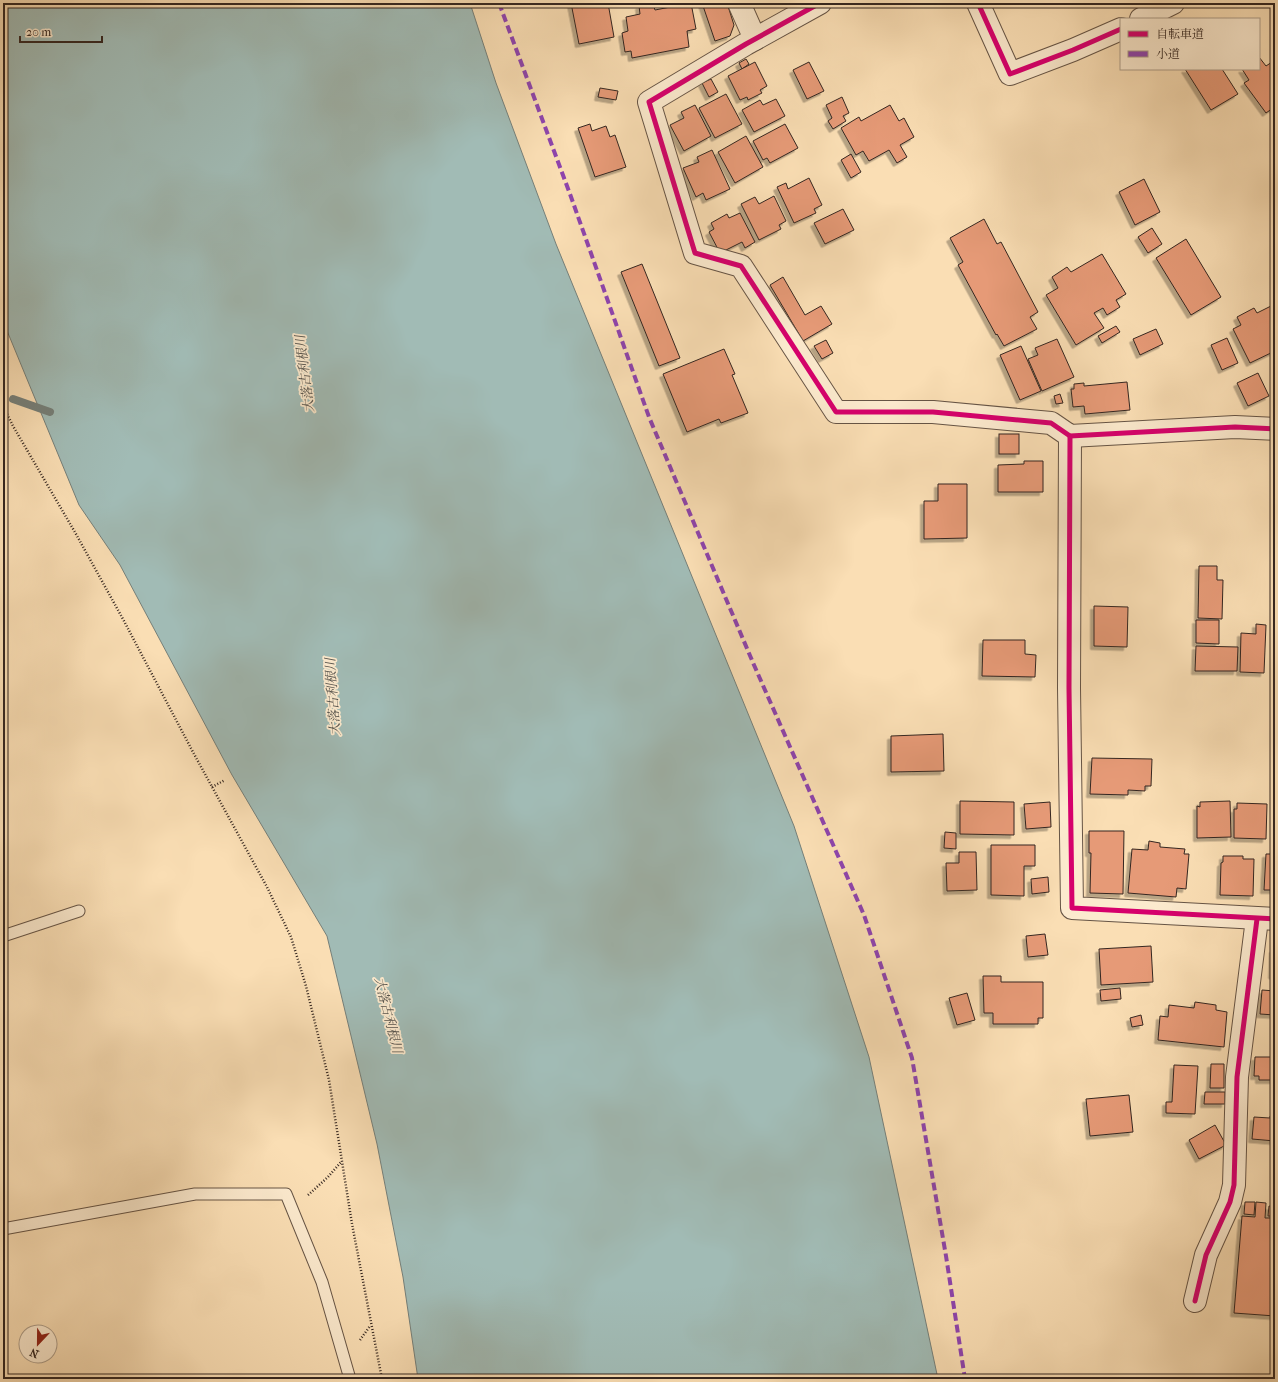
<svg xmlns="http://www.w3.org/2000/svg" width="1278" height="1382" viewBox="0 0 1278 1382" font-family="'IM FELL French Canon','Noto Serif JP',serif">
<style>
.water{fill:#a1bbb5;stroke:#757f79}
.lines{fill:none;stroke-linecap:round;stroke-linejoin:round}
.stream{stroke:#757f79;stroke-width:8}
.building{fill:#e69a77;stroke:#342620;filter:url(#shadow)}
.service-casing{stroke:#665445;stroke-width:13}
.minor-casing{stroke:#665445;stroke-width:24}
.path{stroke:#342620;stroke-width:2.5;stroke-dasharray:1 2;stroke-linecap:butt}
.service{stroke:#fceace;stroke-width:11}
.minor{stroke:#fceace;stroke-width:22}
.quiet{stroke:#8e44ad;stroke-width:4;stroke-dasharray:8 4;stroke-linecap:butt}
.cycleway-casing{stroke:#fceace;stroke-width:8}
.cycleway{stroke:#d6006c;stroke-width:5}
.labels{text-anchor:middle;stroke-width:3.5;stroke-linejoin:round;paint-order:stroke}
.water-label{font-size:13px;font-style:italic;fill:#55534d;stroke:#fceace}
</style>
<defs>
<filter id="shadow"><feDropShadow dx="-3.5" dy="3.5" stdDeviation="0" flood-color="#0004"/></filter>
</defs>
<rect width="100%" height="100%" fill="#fadeb4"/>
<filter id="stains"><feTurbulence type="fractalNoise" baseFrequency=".005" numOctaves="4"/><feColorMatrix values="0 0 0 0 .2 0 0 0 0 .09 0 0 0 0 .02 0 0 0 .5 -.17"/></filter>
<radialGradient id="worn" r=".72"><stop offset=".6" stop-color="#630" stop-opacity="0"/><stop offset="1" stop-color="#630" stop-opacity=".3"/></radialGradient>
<path class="water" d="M3,3h467l26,80 60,161 238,582 75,231 69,322h-520l-15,-102 -26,-133 -50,-208 -95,-161 -112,-210 -41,-60 -76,-184z"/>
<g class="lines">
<path class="stream" d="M13,399l37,13"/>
</g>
<g class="building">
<path d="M571,3h37l6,34 -35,7z"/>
<path d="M691,3l5,26 -9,2 2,16 -57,11 -1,-7 -6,1 -3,-19 6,-2 -2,-14 14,-3 -1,-8 14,-2 2,6z"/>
<path d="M702,3h25l7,22 -4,11 -15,5z"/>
<path d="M1259,57l7,9 9,-6v51l-2,-3 -7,5 -22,-30 5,-3 -7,-11h17z"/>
<path d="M746,59l3,5 -7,5 -3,-6z"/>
<path d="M755,62l12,24 -7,4 2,3 -14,7 -1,-3 -7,3 -12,-24z"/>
<path d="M809,62l15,29 -17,8 -14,-29z"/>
<path d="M1185,69h37l16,25 -27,16z"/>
<path d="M711,79l7,13 -9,5 -7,-14z"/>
<path d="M600,88l18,3 -2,9 -18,-3z"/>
<path d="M726,94l16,30 -27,14 -16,-30z"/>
<path d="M842,97l7,16 -6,3 3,5 -13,8 -5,-8 4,-3 -6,-13z"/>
<path d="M776,99l9,17 -31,16 -12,-22 18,-10 3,5z"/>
<path d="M695,105l16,31 -27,15 -14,-26 14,-7 -3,-6z"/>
<path d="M890,105l9,16 5,-3 10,19 -14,8 7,12 -10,6 -8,-13 -20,11 -6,-10 -7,4 -15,-27 18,-11 2,4z"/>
<path d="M590,124l2,7 14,-5 4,11 5,-2 11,32 -31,10 -17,-49z"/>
<path d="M785,124l13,24 -28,15 -3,-5 -4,2 -10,-19z"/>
<path d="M746,136l17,31 -28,16 -17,-31z"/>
<path d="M712,150l18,39 -24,11 -3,-7 -7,4 -13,-29 16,-6 -2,-5z"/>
<path d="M851,154l10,18 -10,6 -10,-18z"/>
<path d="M809,178l13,27 -8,4 2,4 -22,10 -17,-36 9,-4 2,6z"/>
<path d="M1144,179l16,33 -25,13 -16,-33z"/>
<path d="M774,196l12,25 -7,4 2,4 -22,11 -18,-36 14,-7 4,7z"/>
<path d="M843,209l11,21 -29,14 -11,-21z"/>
<path d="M740,213l15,29 -10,6 -3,-6 -22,11 -11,-21 5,-3 -3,-6 16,-9 2,4z"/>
<path d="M984,219l13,25 4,-2 37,70 -8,5 7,12 -33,17 -7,-12 -1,1 -38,-70 5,-3 -13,-24z"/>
<path d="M1152,228l10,16 -14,9 -10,-16z"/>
<path d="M1186,239l35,58 -30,18 -35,-57z"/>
<path d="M1102,254l24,40 -10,6 4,7 -13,8 -4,-7 -9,5 10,15 -28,17 -30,-50 12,-7 -6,-11 15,-10 4,5z"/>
<path d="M642,264l38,94 -21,8 -38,-94z"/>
<path d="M783,277l22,38 16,-9 11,18 -29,17 -33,-56z"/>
<path d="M1275,304v47l-25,12 -17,-34 8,-4 -4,-8 17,-9 3,5z"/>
<path d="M1116,326l4,6 -18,11 -4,-7z"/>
<path d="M1156,329l7,15 -23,11 -7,-16z"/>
<path d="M1227,338l11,25 -16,7 -11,-25z"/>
<path d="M1057,339l17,38 -32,14 -14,-32 10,-4 -3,-7z"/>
<path d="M826,340l7,13 -11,6 -8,-13z"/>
<path d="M1021,346l20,45 -21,9 -20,-45z"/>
<path d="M724,349l11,25 -3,1 16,38 -27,10 -2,-4 -32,13 -24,-58z"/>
<path d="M1258,373l11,23 -21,10 -11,-23z"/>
<path d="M1127,382l3,28 -45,4 -1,-8 -11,1 -2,-18h3v-5l10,-1v3z"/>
<path d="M1060,394l3,9 -7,1 -2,-8z"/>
<rect x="999" y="434" width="20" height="20"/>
<path d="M1024,461h19v31h-45v-27l26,-1z"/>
<path d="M938,484h29v54l-43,1v-38h14z"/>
<path d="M1199,566h18v14h6l-1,39 -24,-1z"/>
<path d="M1094,606l34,1 -1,40 -33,-1z"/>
<path d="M1196,620h23v24l-23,-1z"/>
<path d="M1256,624l10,1 -2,48 -24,-1 1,-39 15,1z"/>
<path d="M983,640h42v14l11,1 -1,22 -53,-1z"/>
<path d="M1196,646l42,1 -1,24h-42z"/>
<path d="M943,734l1,37 -53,1v-36z"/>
<path d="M1092,758l60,1 -1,27h-6v5l-17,-1v5l-38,-1z"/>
<path d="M960,801l54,1v33l-54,-1z"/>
<path d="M1230,801l1,36 -34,1v-32l3,1v-5z"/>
<path d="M1050,802l1,25 -25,2 -2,-25z"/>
<path d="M1237,803l30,1 -1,35 -32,-1v-29h3z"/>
<path d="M1089,831h35l-1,63 -33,-1 1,-40h-2z"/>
<path d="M945,832l11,1v16l-12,-1z"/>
<path d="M1149,841l11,2v4l25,2 -1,5h5l-3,35 -9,-1 -1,9 -48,-4 4,-44 16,1z"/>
<path d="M991,845h44v21h-11v30l-33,-1z"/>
<path d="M959,852h17l1,38 -30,1 -1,-28h13z"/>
<path d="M1266,854h9v36h-11z"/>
<path d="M1223,856h20v3h11l-1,37 -33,-1 1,-32 2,-1z"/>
<path d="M1048,877l1,15 -17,2 -1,-15z"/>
<path d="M1045,934l3,21 -20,2 -2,-21z"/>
<path d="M1151,946l2,36 -52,3 -2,-36z"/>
<path d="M1273,949h2v27l-3,-1z"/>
<path d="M983,976h18v6h42v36h-5v6h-45v-11h-9z"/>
<path d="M1120,988l1,11 -20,2 -1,-11z"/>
<path d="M1262,990l13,1v24l-15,-1z"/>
<path d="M967,993l8,27 -18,5 -8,-27z"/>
<path d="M1195,1002l21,3v5l11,2 -3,35 -66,-7 2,-24 8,1 1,-12 25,3z"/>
<path d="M1141,1015l2,10 -11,2 -2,-9z"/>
<path d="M1255,1057h20v23h-16v-4h-5z"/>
<path d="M1211,1064h13v24h-14z"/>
<path d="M1174,1065l24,1 -3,48 -29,-1v-11h6z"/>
<path d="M1205,1092h20v12h-21z"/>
<path d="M1129,1095l4,37 -43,4 -4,-37z"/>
<path d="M1270,1116h5v25l-23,-2 2,-22 16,1z"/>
<path d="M1215,1125l11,20 -27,14 -10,-19z"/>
<path d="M1245,1202h10l-1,13 -10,-1z"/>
<path d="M1256,1202l10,1 -1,15h10v98l-41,-3 8,-97 13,1z"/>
<path d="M1269,1206l6,1v9h-7z"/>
</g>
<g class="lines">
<g class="service-casing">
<g id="service">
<path d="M3,936l76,-25"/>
<path d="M3,1229l192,-35h91l36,88 28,97"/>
</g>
</g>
<g class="minor-casing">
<g id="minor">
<path d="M739,3l16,36"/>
<path d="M820,3l-74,41 -97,58 46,151 46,13 95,146h97l118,11 19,13 165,-9 40,2"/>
<path d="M978,3l32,71 63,-24 48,-21"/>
<path d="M1141,19l32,-16"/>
<path d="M1070,436l-1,252 3,220 203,11"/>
<path d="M1195,1301l11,-46 24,-53 4,-17 3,-108 20,-158"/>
</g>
</g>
<g class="path">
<path d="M3,406l10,20 63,108 48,87 70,133 73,133 24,50 15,49 23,94 23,144 30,155"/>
<path d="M212,787l13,-7"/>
<path d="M308,1195l20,-18 13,-15"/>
<path d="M360,1340l10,-14"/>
</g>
<use href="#service" class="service"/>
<use href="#minor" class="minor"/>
<path class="quiet" d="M499,3l71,191 79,223 105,248 110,250 48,143 34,198 19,123"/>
<g class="cycleway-casing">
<g id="cycleway">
<path d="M820,3l-74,41 -97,58 46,151 46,13 95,146h97l118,11 19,13 165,-9 40,2"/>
<path d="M978,3l32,71 63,-24 48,-21"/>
<path d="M1070,436l-1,252 3,220 203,11"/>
<path d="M1195,1301l11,-46 24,-53 4,-17 3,-108 20,-158"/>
</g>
</g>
<use href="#cycleway" class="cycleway"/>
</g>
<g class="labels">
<g class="water-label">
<text transform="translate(304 374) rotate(-97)" y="5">大落古利根川</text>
<text transform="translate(332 697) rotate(-94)" y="5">大落古利根川</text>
<text transform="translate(389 1015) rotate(76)" y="5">大落古利根川</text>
</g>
</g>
<rect width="1278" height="1382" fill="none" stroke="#fadeb4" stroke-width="16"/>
<rect x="4" y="4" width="1270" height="1374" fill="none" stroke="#342620" stroke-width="2"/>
<rect x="8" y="8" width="1262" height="1366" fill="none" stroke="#342620"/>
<rect x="1120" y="18" width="140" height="52" fill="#fceace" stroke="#ac9c88"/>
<rect x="1128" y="31" width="20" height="6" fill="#d6006c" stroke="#ac9c88"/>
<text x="1156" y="38" font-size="12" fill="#342620">自転車道</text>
<rect x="1128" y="51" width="20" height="6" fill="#8e44ad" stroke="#ac9c88"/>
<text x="1156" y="58" font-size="12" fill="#342620">小道</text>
<g transform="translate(38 1344) rotate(202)"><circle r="19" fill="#fceace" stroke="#ac9c88"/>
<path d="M0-3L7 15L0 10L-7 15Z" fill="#8f2418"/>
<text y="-6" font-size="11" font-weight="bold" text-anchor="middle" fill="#342620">N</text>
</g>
<path d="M20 36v6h82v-6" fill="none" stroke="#342620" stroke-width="2"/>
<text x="26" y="36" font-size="12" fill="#342620" stroke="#fceace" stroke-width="3" paint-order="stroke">20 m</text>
<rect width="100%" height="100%" filter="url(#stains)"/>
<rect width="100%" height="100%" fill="url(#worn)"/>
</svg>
